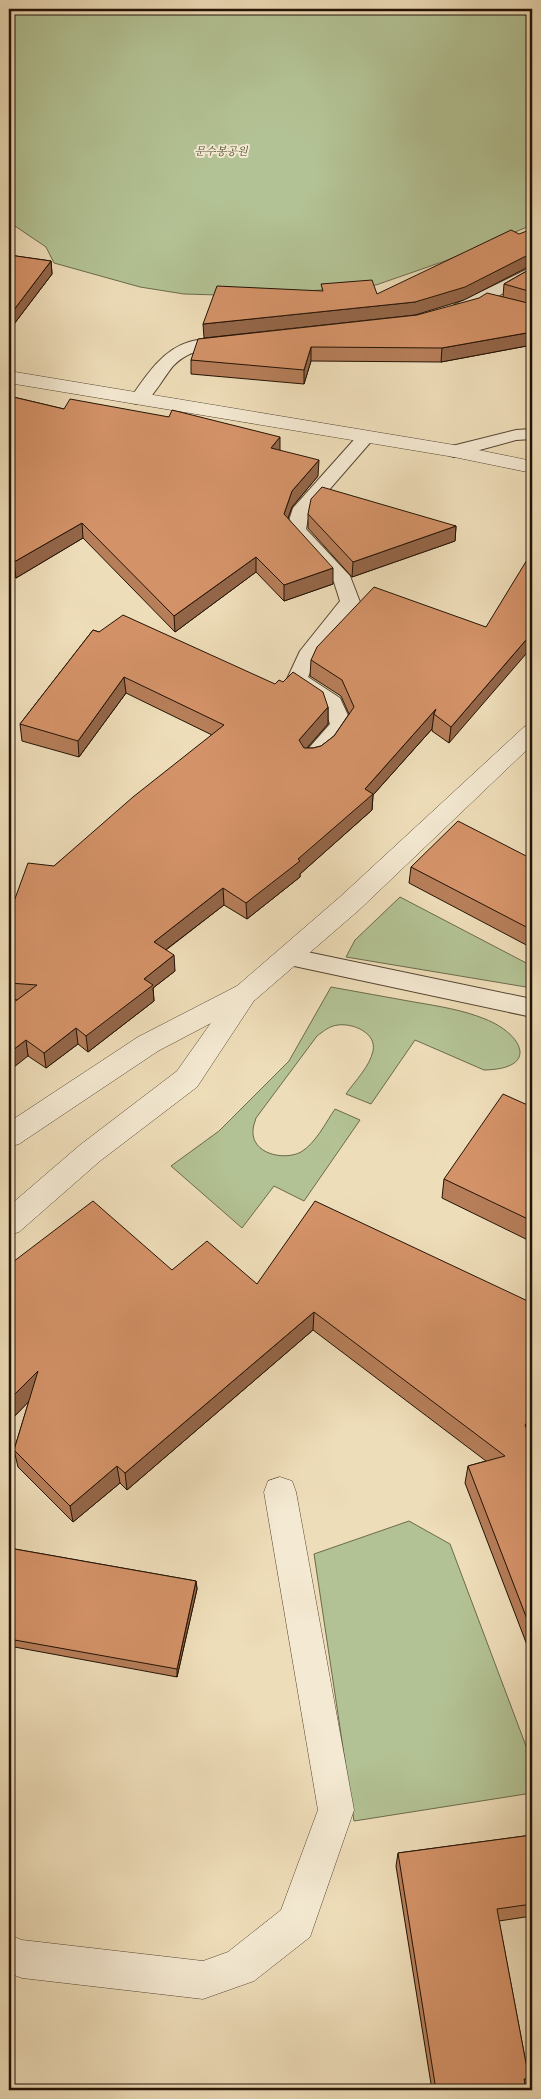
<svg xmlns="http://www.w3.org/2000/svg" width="541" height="2099" viewBox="0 0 541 2099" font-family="'Libre Caslon Text','Noto Serif KR',serif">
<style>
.green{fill:#b3c294;stroke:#6b6a4c}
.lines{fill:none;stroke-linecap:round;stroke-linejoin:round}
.service-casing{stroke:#564531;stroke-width:2}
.minor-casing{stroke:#564531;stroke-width:1}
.tertiary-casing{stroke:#564531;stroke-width:1}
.service{fill:#f4e9d2;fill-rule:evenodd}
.minor{fill:#f4e9d2;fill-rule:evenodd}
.tertiary{fill:#f4e9d2;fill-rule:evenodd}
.wall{fill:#b67e59;stroke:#231204}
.shaded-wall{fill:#946649;stroke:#231204}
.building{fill:#d49268;stroke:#231204}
.labels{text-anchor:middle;stroke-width:4;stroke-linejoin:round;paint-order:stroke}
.far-park-label{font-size:11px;font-style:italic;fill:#555036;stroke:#f4e9d2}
</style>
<rect width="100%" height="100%" fill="#eeddb9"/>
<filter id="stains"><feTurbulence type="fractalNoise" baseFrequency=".004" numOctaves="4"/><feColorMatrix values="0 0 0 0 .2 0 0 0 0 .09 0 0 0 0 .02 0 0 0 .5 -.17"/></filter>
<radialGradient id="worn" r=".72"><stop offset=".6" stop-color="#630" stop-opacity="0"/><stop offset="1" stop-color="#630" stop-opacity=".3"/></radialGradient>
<g class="green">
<path d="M9,9h523v216l-87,36 -69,24 -123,11 -69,-2 -44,-7 -86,-24 -8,-16 -37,-25z"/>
<path d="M400,897l132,69v22l-186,-31 9,-17z"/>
<path d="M331,987c28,5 55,10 83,15 24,4 49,8 71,17 38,15 55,50 -1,51l-69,-30 -44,64 -25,-10c9,-13 24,-28 27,-43 4,-18 -20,-28 -35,-26 -9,1 -14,6 -21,11l-61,82c-1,4 -3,8 -3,12 -2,24 31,31 48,22 15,-9 25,-30 34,-43l25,11 -56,81 -30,-15 -32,42 -71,-62 48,-35 70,-70z"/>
<path d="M409,1521l41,23 82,218v31l-178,28 -40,-267z"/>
</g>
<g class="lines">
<g class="service-casing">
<g id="service">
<path d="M532,267v11l-66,35h-12l-2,-4 2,-4z"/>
<path d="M228,336l6,1 3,4 -3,4c-25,6 -41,1 -61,21 -7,8 -22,34 -29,37 -4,2 -8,1 -11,0l-3,-4c15,-22 32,-49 59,-57 13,-4 26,-4 39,-6z"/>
<path d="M532,429v10l-16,1 -62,17 -6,-2 -3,-4 3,-4 68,-17z"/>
<path d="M366,432l6,1 3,4 -66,76 -3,16 44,47 10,26 -43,56 -9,19 32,21 12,26c-10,16 -26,44 -48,38l-3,-5 29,-33 -6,-17 -34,-23 -3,-5 13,-28 40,-50 -6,-19 -48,-52 7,-22 67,-75z"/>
<path d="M288,948l244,51v18l-252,-54 -4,-6 4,-6z"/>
</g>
</g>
<g class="minor-casing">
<g id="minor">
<path d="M246,983l9,3 4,7 -62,94 -97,74 -81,71 -10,3v-29l71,-61 97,-74 60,-85z"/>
<path d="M280,1477l12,4 4,11 58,318 -44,127 -56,44 -51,18 -181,-21 -13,-5v-38l13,5 181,21 25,-9 53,-42 37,-100 -54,-318 4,-11z"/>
</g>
</g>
<g class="tertiary-casing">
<g id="tertiary">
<path d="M9,371l445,74 78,16v12l-78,-16 -445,-74z"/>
<path d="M532,724v21l-173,165 -104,90 -97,51 -139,93 -10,3v-25l129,-85 99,-51 104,-90 183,-169z"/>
</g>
</g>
<use href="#service" class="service"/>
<use href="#minor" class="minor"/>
<use href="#tertiary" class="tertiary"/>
</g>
<g class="wall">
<path d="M9,255l42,6 1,13 -41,54 -2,-1z"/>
<path d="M532,268v77l-91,17 -130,-1 -7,23 -113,-10v-14l226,-45 86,-18 1,-13z"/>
<path d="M9,396l55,13 216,42 38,25 -26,31 -4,11 45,66 -49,17 -28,-29 -81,60 -92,-94 -67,40 -7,-4z"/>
<path d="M308,514l148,12 -1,15 -103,36 -44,-49z"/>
<path d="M486,627l-37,116 -17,-12v-2l-59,66 -1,15 -72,64v3l-53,42 -23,-14 -58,45 9,21 -22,17 1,13 -66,51 -10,-8 -32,24 -18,-12 -10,-56 -9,-1v-84l45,-49 158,-131 -86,-42 -47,64 -57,-16 -2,-17 73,-94 235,77v17l-21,24h6l8,-2 13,-10 15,-22 -8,-18 -31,-20 1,-16z"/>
<path d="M532,859v89l-123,-65 2,-16z"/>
<path d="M532,1107v135l-90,-44 2,-19z"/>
<path d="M9,1265l163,5 85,14 275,19v126l-3,5 3,8v216l-67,-175 3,-17 18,-5 -173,-131 -186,160 -7,-7 -47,39 -55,-55 -4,-17 15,-49 -20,21z"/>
<path d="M9,1548l187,33 1,8 -20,88 -168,-31z"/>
<path d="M532,1835v81l-33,5 30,158 -4,6 1,5h-94l-36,-224 2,-13z"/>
</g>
<g class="shaded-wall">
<path d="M532,253v12l-68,35 -49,15 -211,23 -1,-14 212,-22z"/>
<path d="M51,261l1,13 -41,54 -1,-13z"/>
<path d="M532,332v13l-91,17 1,-14z"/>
<path d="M311,347v14l-7,23v-14z"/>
<path d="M280,437v15l-9,-4z"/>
<path d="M319,460l-1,16 -26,31 -8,22v-15l8,-23z"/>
<path d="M82,523l1,15 -67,40 -2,-16z"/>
<path d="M456,526l-1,15 -103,36 1,-15z"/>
<path d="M256,557v15l-81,60 -1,-16z"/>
<path d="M333,568v16l-49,17v-16z"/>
<path d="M532,633v14l-83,96 2,-16z"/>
<path d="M124,677l2,16 -47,64 -1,-16z"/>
<path d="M328,707v17l-29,33v-17z"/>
<path d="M436,709l-2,5 -2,15 -59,66 -1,15 -72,64v3l-53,42 -1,-16 52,-44 67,-70z"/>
<path d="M223,888l1,17 -69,53 -1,-16z"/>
<path d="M174,955l1,16 -22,17 1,13 -66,51 -2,-16 58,-57z"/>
<path d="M76,1028l2,16 -32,24 -2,-15z"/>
<path d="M26,1040l2,16 -19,15v-18z"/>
<path d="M314,1312l-1,18 -186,160 -2,-17z"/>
<path d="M38,1371l3,18 -32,33v-22z"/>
<path d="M532,1416v13l-11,13 4,-17z"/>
<path d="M117,1466l3,17 -47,39 -3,-16z"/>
<path d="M196,1581l1,8 -20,88v-8z"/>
</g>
<g class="building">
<path d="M532,229v24l-67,34 -50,15 -212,22 14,-38 106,5 -2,-7 51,-4 5,14 134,-64 8,4z"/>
<path d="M9,255l42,6 -41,54h-1z"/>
<path d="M532,268v24l-28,-8z"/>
<path d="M487,293l45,11v28l-90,16 -131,-1 -7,23 -113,-10 7,-21 219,-24 62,-17z"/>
<path d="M9,396l55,13 6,-10 99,18 3,-7 108,27 -9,11 48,12 -27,31 -8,23 49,54 -49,17 -28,-28 -82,59 -92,-93 -68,39 -5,-3z"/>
<path d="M322,487l134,39 -103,36 -45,-48 3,-15z"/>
<path d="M530,555l2,1v77l-81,94 -17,-13 2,-5 -71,80 8,5 -75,65 2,2 -54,42 -23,-15 -69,54 20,13 -30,24 9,6 -67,51 -10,-8 -32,25 -18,-13 -17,13v-47l28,-21 -28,-2v-68l19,-52 26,3 79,-69 91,-72 -100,-48 -46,64 -58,-17 73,-94 6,2 24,-17 152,69 4,-4 4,2 10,-10 30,20 5,15 -29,33 5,8h9l8,-2 13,-10 20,-29 -12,-27 -31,-20 6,-13 57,-60 112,40z"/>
<path d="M458,821l74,38v71l-121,-63z"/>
<path d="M503,1094l29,13v114l-88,-42z"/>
<path d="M93,1201l79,69 35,-29 50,43 58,-83 217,102v113l-7,9 7,17v190l-64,-166 37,-10 -191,-144 -189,161 -8,-7 -47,40 -56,-56 24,-79 -29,29v-65l1,-1 -1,-1v-68z"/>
<path d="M9,1548l187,33 -19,88 -168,-30z"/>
<path d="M532,1835v69l-35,5 32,170h-5l2,11h-90l-38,-237z"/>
</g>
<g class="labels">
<g class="far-park-label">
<text x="221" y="155">문수봉공원</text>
</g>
</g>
<rect width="541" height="2099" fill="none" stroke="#eeddb9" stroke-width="30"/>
<rect x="10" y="10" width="521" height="2079" fill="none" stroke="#231204" stroke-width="2.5"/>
<rect x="15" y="15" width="511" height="2069" fill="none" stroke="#231204"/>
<rect width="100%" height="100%" filter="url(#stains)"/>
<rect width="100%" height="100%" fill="url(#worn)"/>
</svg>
